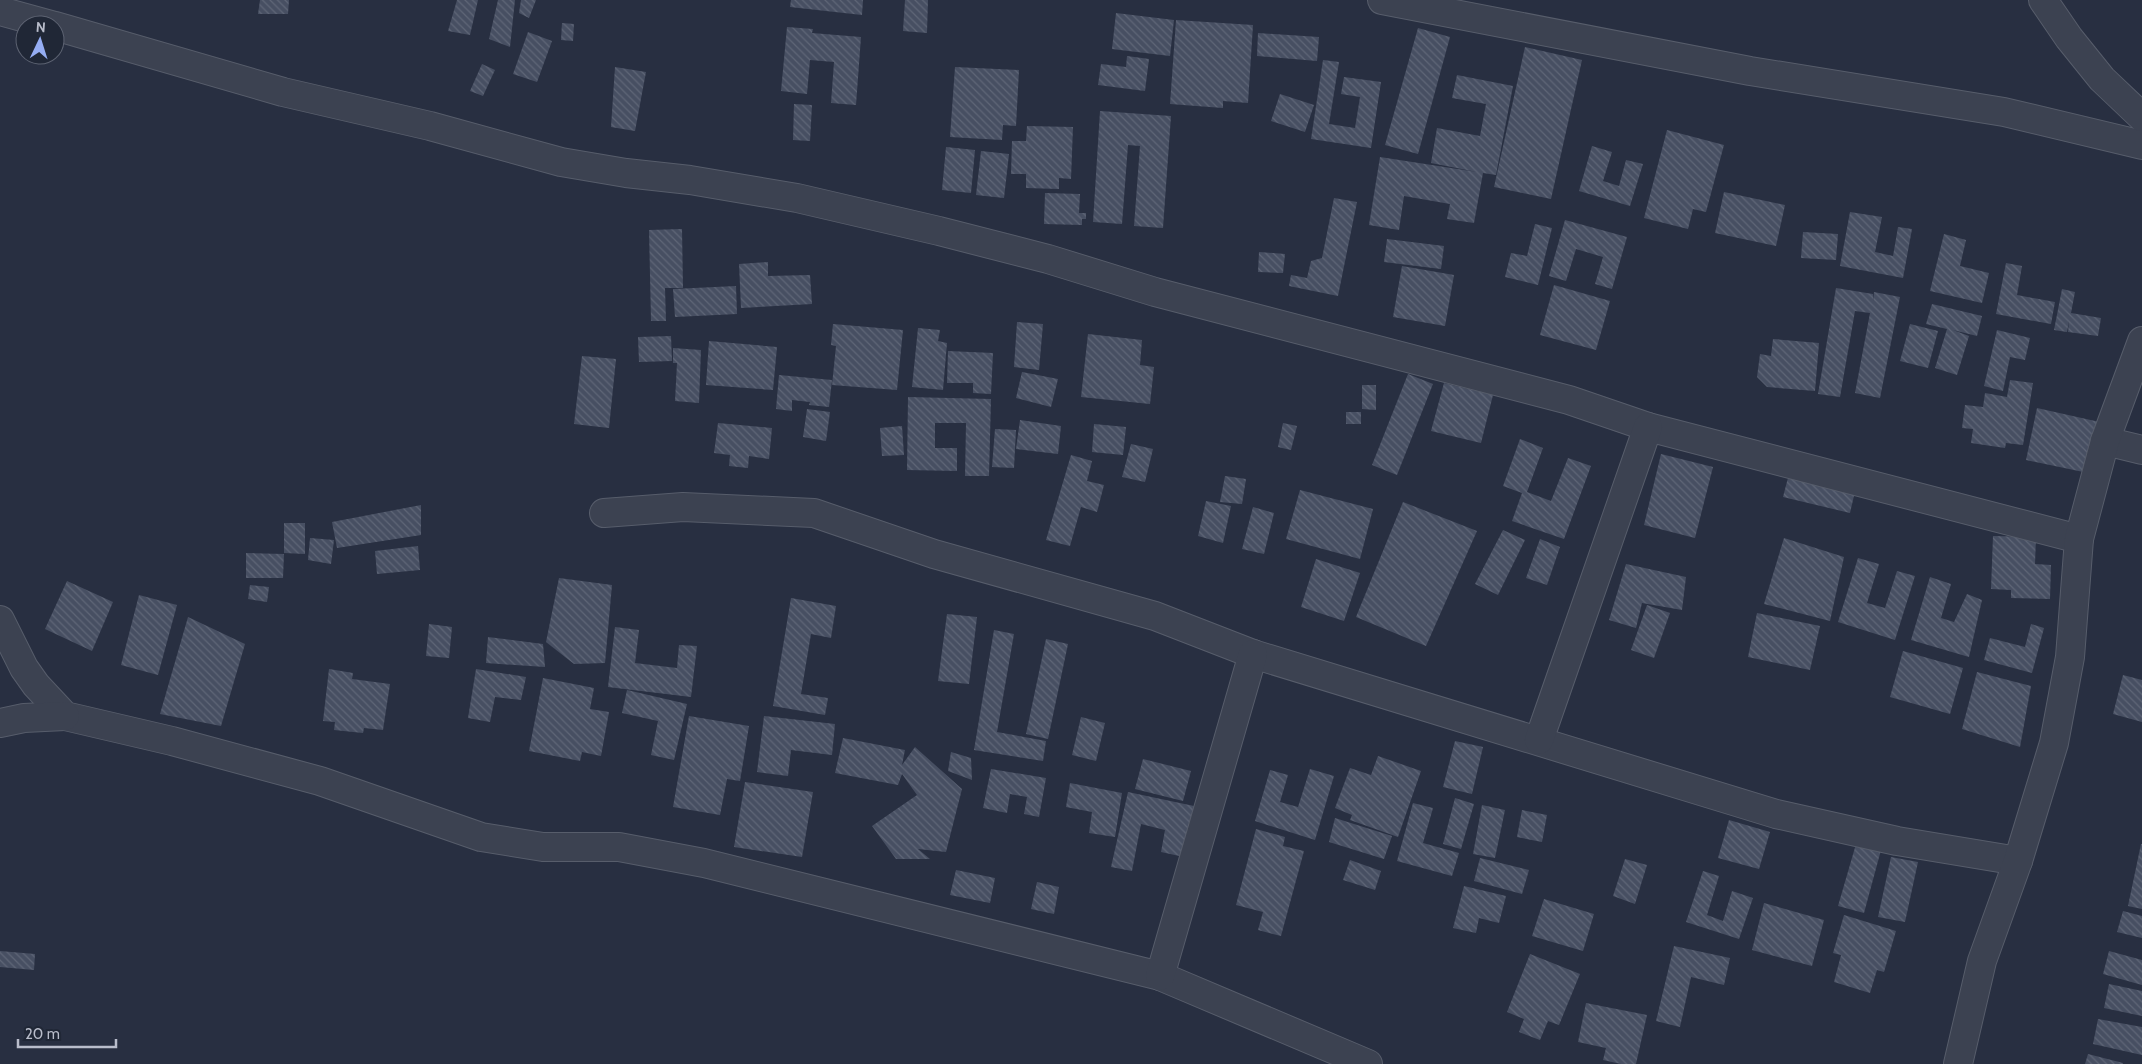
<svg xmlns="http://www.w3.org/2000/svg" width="2142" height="1064" viewBox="0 0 2142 1064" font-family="Cabin,sans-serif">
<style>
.building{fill:url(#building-back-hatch)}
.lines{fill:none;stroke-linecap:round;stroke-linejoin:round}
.minor-casing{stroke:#575d6b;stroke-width:30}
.minor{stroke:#3c4251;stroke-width:28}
</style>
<defs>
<pattern id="building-back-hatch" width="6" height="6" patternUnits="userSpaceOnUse" patternTransform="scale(1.25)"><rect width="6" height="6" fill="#474f62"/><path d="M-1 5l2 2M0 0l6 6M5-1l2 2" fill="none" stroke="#5f6677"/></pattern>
</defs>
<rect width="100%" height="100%" fill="#282f41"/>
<g class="building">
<path d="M260,0h29l-1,14h-30z"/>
<path d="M457,0h21l-8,35 -22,-4z"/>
<path d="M498,0h17l-5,47 -21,-8z"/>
<path d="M521,0h15l-7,18 -10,-5z"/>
<path d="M791,0h72l-1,15 -72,-8z"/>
<path d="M905,0h23l-1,33 -24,-2z"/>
<path d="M1116,13l58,7 -4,36 -58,-7z"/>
<path d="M1176,20l77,5 -5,78 -25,-2v7l-53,-4z"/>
<path d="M562,23l12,1 -1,17 -12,-1z"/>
<path d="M787,27l26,2 -1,4 49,4 -5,68 -25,-2 3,-41 -24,-2 -3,34 -26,-3z"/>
<path d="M1418,28l32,9 -32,117 -33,-9z"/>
<path d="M528,32l24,9 -15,41 -24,-8z"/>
<path d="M1258,33l61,4 -2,24 -60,-5z"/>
<path d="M1525,47l57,13 -31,139 -57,-12z"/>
<path d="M1127,56l22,3 -4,32 -47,-6 3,-21 25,3z"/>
<path d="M1323,60l16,2 -10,62 26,4 5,-31 -19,-3 3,-17 37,5 -10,66 -60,-9z"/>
<path d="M482,64l13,6 -12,26 -13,-5z"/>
<path d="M615,67l31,5 -11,59 -24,-4z"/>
<path d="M955,67l64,3 -3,56 -13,-1 -1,15 -52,-3z"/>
<path d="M1457,75l56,11 -17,89 -13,-2 -9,50 -27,-4 3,-15 -46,-8 -5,34 -30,-5 11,-68 97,15 -46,-9 6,-35 43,8 6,-32 -34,-6z"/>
<path d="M1280,94l34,11 -9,27 -34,-11z"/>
<path d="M794,104l18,1 -2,36 -17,-1z"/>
<path d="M1100,111l71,5 -8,112 -29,-2 6,-80 -12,-1 -6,79 -29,-2z"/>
<path d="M1027,126l46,1 -2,52 -12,-1v11l-33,-1v-14h-15l1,-33h14z"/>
<path d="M1667,130l57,15 -18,67 -13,-3 -5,20 -44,-11z"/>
<path d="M1592,146l20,6 -9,29 16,5 7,-26 17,4 -13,42 -51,-15z"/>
<path d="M946,147l29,3 -4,43 -29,-3z"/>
<path d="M981,151l28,3 -5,44 -28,-3z"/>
<path d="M1724,192l61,13 -9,41 -61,-13z"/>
<path d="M1045,193l35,1 -1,19h7v6h-4v6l-38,-1z"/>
<path d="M1334,198l23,4 -19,94 -49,-10 2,-11 16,3 4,-17 11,-3z"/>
<path d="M1850,212l32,5 -7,35 18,4 5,-29 14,2 -9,49 -63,-12z"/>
<path d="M1565,220l62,17 -15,52 -17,-5 8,-27 -27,-8 -10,32 -17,-5z"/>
<path d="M1535,224l17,4 -14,57 -33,-8 6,-24 16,3z"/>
<path d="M682,229l1,59h-18l1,33h-15l-2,-91z"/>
<path d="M1803,232l35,2 -2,26 -35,-2z"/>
<path d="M1944,234l22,6 -6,26 29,7 -7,30 -52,-12z"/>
<path d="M1387,239l57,7 -3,23 -57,-7z"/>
<path d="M1259,252l26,2 -2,19 -25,-1z"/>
<path d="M768,262v14l42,-1 2,29 -71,4 -2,-44z"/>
<path d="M2006,263l16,3 -5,29 38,7 -4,22 -55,-10z"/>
<path d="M1402,266l52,9 -9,51 -52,-9z"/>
<path d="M1554,285l56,16 -14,49 -56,-15z"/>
<path d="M736,286l1,28 -62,3 -2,-28z"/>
<path d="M1836,288l37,6v7l1,-9 26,5 -20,101 -25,-5 15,-80 -15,-2 -15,86 -22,-3z"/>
<path d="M2062,289l13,3 -4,21 30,5 -3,18 -30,-4 1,-11 -2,11 -13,-2z"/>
<path d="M1932,304l50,12 -5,20 -24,-6 16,6 -12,39 -22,-7 12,-39 -21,-5z"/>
<path d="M1017,322l26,2 -4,46 -25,-3z"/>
<path d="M833,324l70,6 -6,60 -65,-5 4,-39 -5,-1z"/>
<path d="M1910,324l28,7 -10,37 -28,-7z"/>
<path d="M918,328l22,2 -2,11 9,2 -4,47 -31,-3z"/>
<path d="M1997,330l33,8 -5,22 -15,-3 -7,34 -19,-5z"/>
<path d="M1088,334l54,6 -2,25 14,2 -4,37 -69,-7z"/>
<path d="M671,336l1,25 -33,1 -1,-25z"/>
<path d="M1773,339l46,4 -4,48 -48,-4 -10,-10 3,-23 11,2z"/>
<path d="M709,341l68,6 -4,43 -67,-5z"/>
<path d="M673,348l28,2 -2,53 -24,-2 2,-38h-4z"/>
<path d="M948,351l45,2 -2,41 -18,-1v-10h-26z"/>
<path d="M582,356l34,3 -7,69 -35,-4z"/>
<path d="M1022,372l36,7 -7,28 -35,-9z"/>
<path d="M1408,374l25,10 -36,91 -25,-10z"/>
<path d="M779,375l53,5 -3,27 -20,-2 1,-3 -18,-2v11l-16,-2z"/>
<path d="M2010,380l23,3 -10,62 -17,-2 -1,5 -34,-5 2,-14 -11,-1 3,-23 18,2 2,-14 22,4z"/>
<path d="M1444,383l49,12 -12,48 -50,-12z"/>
<path d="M1362,385h14v25l-14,-1z"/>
<path d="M908,397l83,2 -2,77h-24l1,-53h-31v25h22v23l-50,-1z"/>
<path d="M2037,408l67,15 -11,51 -67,-14z"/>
<path d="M807,409l23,3 -4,29 -23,-4z"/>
<rect x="1346" y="412" width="15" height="12"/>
<path d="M1020,420l41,6 -3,28 -42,-5z"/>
<path d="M718,423l54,5 -3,31 -20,-3 -1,12 -19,-2 1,-11 -16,-2z"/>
<path d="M1283,423l14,3 -6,24 -13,-3z"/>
<path d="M1094,424l32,3 -3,28 -31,-3z"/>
<path d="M902,426l2,29 -22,1 -2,-28z"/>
<path d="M995,429l21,1 -2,38 -22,-1z"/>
<path d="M1520,439l23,9 -16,44 24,9 17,-43 23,8 -27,73 -52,-18 10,-28 -19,-7z"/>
<path d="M1131,444l22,5 -8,33 -23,-5z"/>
<path d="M1661,454l52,13 -18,71 -51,-13z"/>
<path d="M1071,455l21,6 -5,20 17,4 -7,27 -16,-5 -11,39 -24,-6z"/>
<path d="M1790,470l66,17 -6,26 -67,-16z"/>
<path d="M1225,476l21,3 -4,25 -22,-2z"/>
<path d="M1300,490l73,19 -13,50 -74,-20z"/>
<path d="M1206,501l25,5 -8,37 -25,-7z"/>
<path d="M1403,502l74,29 -51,115 -70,-29z"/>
<path d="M421,505v30l-84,13 -5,-26z"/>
<path d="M1253,507l21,6 -10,41 -22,-5z"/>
<path d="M284,523h21v31l-21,-1z"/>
<path d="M1503,530l22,10 -27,55 -23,-11z"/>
<path d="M1993,536l43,1 -1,27 16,1 -1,34 -39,-1v-8l-20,-1z"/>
<path d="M310,538l24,2 -3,24 -23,-4z"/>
<path d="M1784,538l60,19 -14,64 -66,-17z"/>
<path d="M1540,539l20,8 -13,38 -21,-7z"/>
<path d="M418,546l2,24 -43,4 -2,-23z"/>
<path d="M246,553l38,1 -1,24h-37z"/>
<path d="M1858,558l21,6 -12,39 18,5 12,-37 18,5 -20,64 -57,-18z"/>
<path d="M1316,559l44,14 -16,48 -43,-14z"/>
<path d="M1626,564l60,13 -4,33 -40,-7 -6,25 -27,-8z"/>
<path d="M1930,577l21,7 -10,34 13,4 13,-28 15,6 -13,57 -58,-17z"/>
<path d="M559,578l53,7 -7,78 -31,1 -28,-22z"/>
<path d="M67,581l46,21 -21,49 -47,-22z"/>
<path d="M250,585l19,2 -2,15 -19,-3z"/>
<path d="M139,595l38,10 -19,70 -37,-10z"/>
<path d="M791,598l45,8 -5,32 -20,-4 -10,60 27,4 -3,17 -52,-9z"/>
<path d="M1647,605l23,8 -16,45 -23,-8z"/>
<path d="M1757,613l63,13 -10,44 -62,-13z"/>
<path d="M947,614l30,3 -8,67 -31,-3z"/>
<path d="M188,617l57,27 -24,82 -61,-12z"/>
<path d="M429,624l23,3 -3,31 -23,-2z"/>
<path d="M2031,624l13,4 -12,45 -48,-13 6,-22 35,9z"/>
<path d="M615,627l24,3 -4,33 42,5 2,-23 18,1 -6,51 -83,-10z"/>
<path d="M994,630l20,4 -17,98 49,9 -3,20 -69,-11z"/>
<path d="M488,637l55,7 2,23 -59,-4z"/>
<path d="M1046,639l22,5 -20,95 -22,-5z"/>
<path d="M1903,651l60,17 -13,46 -60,-17z"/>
<path d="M329,669l24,4 -1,6 38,5 -7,46 -19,-2 -1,5 -29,-3 1,-8 -12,-1z"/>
<path d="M476,669l50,8 -5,23 -26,-3 -5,25 -22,-4z"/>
<path d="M1977,672l54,14 -11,61 -58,-18z"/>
<path d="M2123,675l19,5v42l-29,-8z"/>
<path d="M543,678l51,10 -4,21 19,3 -8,44 -19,-4 -2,9 -51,-10z"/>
<path d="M627,690l60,14 -13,56 -23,-5 7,-34 -36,-8z"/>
<path d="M689,716l60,10 -9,55 -13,-2 -7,36 -47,-8z"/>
<path d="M764,716l71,8 -3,31 -41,-5 -3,26 -31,-4z"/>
<path d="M1081,717l24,6 -9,38 -24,-6z"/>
<path d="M843,738l62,12 -3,15 13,-18 47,42 -16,63 -28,-3 12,10h-34l-24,-33 45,-31 -15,-21 -4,11 -63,-12z"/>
<path d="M1455,741l28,6 -11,47 -29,-7z"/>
<path d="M951,752l20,6 1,22 -24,-9z"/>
<path d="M1378,756l43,15 -23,66 -48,-17 2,-5 -17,-7 15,-40 21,7z"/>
<path d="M1143,759l48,12 -8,30 -48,-12z"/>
<path d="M991,769l55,9 -7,39 -15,-3 3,-17 -17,-3 -3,19 -24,-5z"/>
<path d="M1310,769l24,7 -19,64 -60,-19 15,-51 18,5 -8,27 18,5z"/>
<path d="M745,782l68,10 -11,65 -68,-10z"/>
<path d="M1070,783l52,10 -7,44 -26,-4 3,-21 -26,-5z"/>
<path d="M1128,792l66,14 -10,51 -23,-5 4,-22 -24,-6 -9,47 -21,-4z"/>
<path d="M1455,798l19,6 -13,45 -18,-5z"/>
<path d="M1413,803l20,5 -10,35 36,10 -7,23 -55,-15z"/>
<path d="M1482,805l23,5 -10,48 -22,-4z"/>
<path d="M1522,810l25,5 -5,27 -25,-5z"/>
<path d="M1335,818l57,18 -8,23 -55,-17z"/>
<path d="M1729,820l41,12 -11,37 -41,-11z"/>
<path d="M1256,829l29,8 -2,9 21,5 -23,85 -23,-6 5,-18 -27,-7z"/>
<path d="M1856,844l25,6 -17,63 -26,-7z"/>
<path d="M2141,844h1v65l-14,-3z"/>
<path d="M1891,857l27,5 -13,60 -27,-5z"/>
<path d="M1480,858l49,12 -7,24 -48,-13z"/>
<path d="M1625,859l22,6 -12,39 -22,-8z"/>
<path d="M1350,860l31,11 -6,19 -32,-10z"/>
<path d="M956,870l39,8 -5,25 -40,-8z"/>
<path d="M1703,871l16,5 -12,39 16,6 9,-30 21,7 -14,41 -53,-17z"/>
<path d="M1037,882l22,5 -5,27 -23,-5z"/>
<path d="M1464,886l42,10 -7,27 -20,-5 -3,15 -23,-5z"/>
<path d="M1544,899l50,15 -11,37 -51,-15z"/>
<path d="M1764,903l60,17 -12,46 -60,-16z"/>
<path d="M2123,911l19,5v22l-25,-6z"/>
<path d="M1844,915l52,16 -12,41 -7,-2 -7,23 -36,-11 7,-27 -8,-2z"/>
<path d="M1674,946l56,12 -6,27 -33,-8 -11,50 -24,-6z"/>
<path d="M0,951l35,3 -1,16 -34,-3z"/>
<path d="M2109,951l33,9v25l-39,-11z"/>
<path d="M1530,954l50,20 -21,51 -11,-4 -8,19 -21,-8 5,-13 -17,-7z"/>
<path d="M2109,984l33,7v25l-38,-8z"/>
<path d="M1586,1003l61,12 -11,49h-15l-18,-4 3,-12 -28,-6z"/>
<path d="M2098,1019l44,8v28l-49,-11z"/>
<path d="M2088,1054l35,9v1h-38z"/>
</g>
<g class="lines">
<g class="minor-casing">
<g id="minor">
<path d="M1382,0l368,71 254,41 138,33"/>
<path d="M2043,0l26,38 33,41 40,38"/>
<path d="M0,11l51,14"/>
<path d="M55,26l228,66 147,34 131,36 65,11 64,7 107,18 142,33 109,28 107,33 414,108 79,27 431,112"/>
<path d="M2105,441l37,9"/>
<path d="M604,513l79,-6 131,6 120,41 221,62 98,38 523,160 121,27 121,20"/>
<path d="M0,620l24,48 12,17 29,31 107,25 148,40 161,56 62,10h76l85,16 456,113 208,88"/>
<path d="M0,723l24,-5 41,-2"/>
<path d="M1539,740l109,-313"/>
<path d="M1160,976l93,-322"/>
<path d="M1958,1064l24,-103 36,-100 36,-118 16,-86 9,-118 26,-98 37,-100"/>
</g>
</g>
<use href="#minor" class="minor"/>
</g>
<g transform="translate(40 40) rotate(4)"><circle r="24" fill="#202736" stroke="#5d6372"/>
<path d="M0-4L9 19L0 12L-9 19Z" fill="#95adf3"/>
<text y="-8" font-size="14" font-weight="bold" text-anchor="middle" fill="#b9bdcb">N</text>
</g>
<path d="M18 1039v8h98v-8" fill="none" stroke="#b9bdcb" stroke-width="2.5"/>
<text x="25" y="1039" font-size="15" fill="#b9bdcb" stroke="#202736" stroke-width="4" paint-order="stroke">20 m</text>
</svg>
